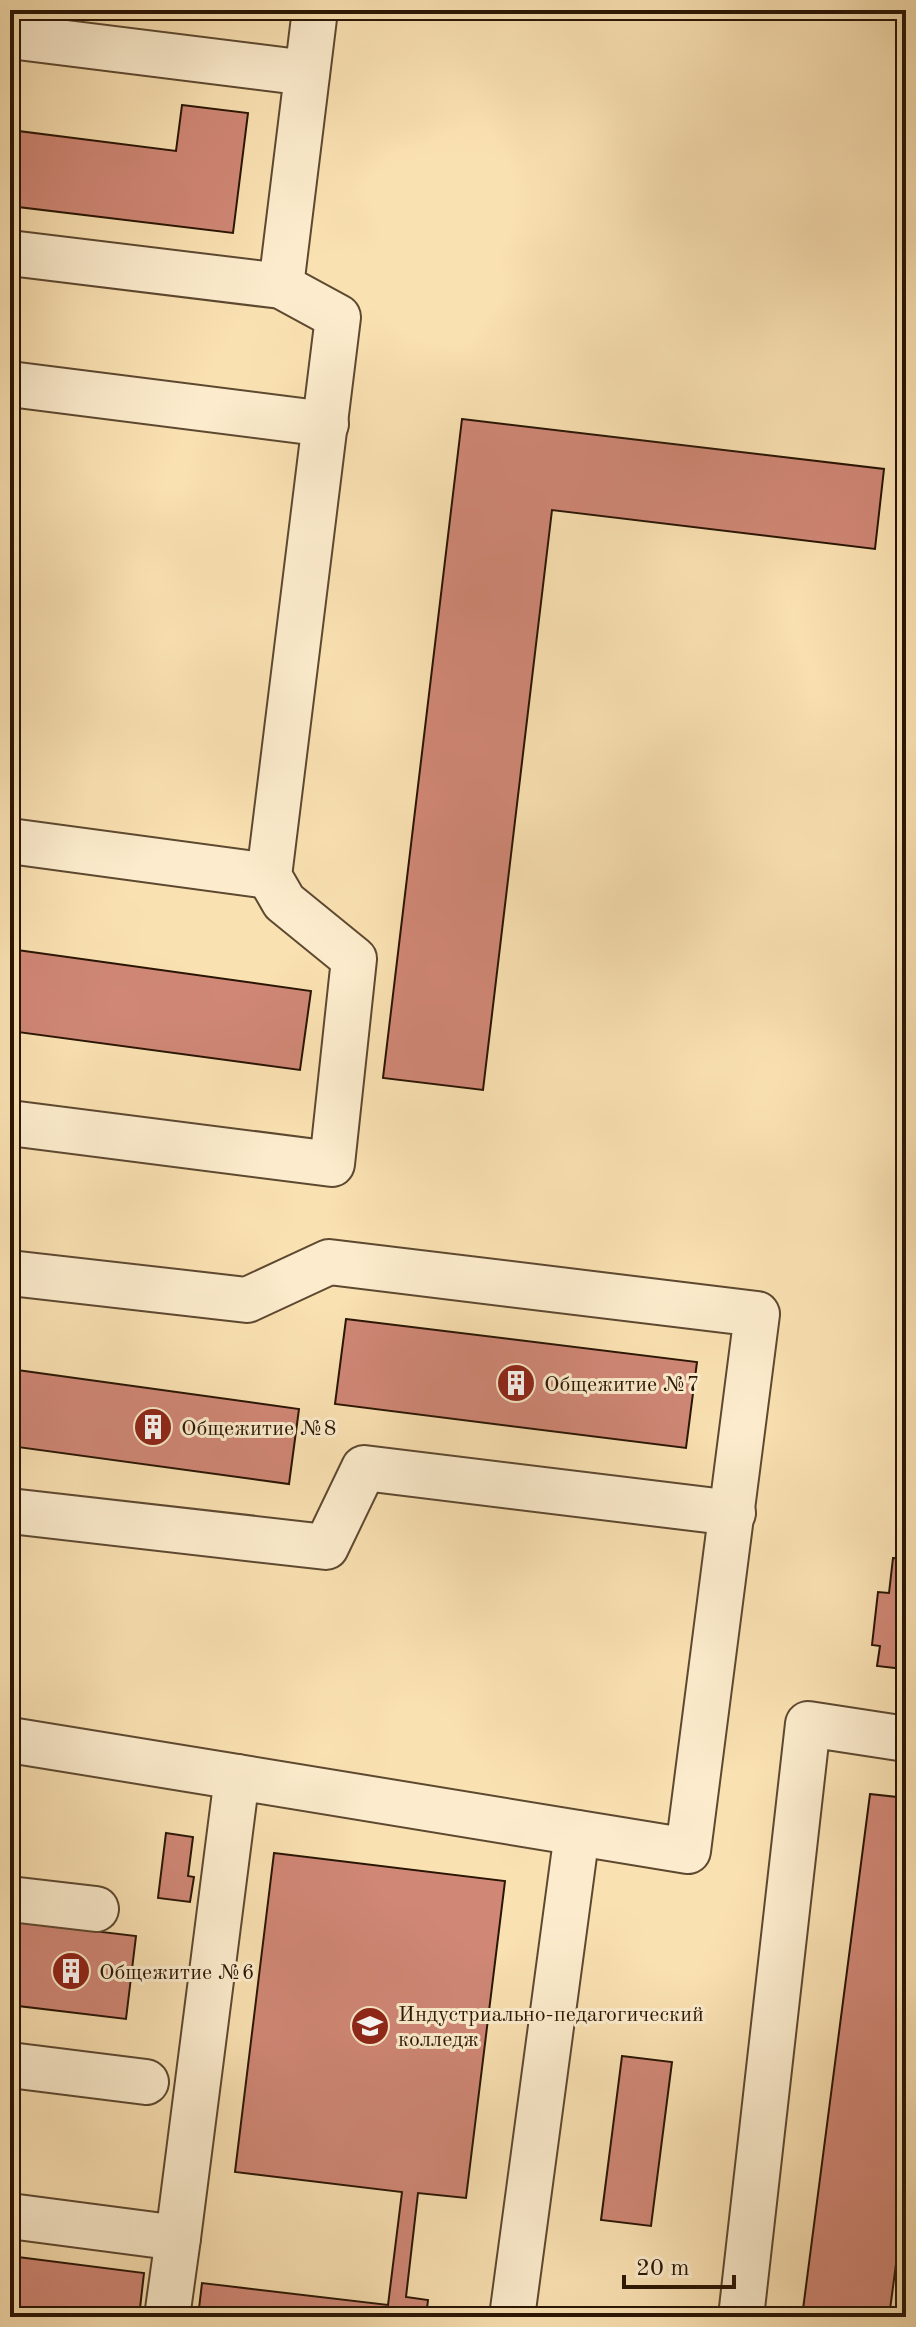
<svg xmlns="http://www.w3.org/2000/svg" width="916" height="2327" viewBox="0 0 916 2327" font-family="'Old Standard TT',serif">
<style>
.building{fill:#d08776;stroke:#291504;stroke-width:2}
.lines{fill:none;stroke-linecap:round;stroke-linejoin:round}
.minor-casing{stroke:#5d4830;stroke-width:48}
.minor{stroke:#fceccd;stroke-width:44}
.labels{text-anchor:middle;stroke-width:6;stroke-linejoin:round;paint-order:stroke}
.poi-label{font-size:22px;fill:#291504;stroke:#fceccd;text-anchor:start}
</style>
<rect width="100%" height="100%" fill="#fae1b2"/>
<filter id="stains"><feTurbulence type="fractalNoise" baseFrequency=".0025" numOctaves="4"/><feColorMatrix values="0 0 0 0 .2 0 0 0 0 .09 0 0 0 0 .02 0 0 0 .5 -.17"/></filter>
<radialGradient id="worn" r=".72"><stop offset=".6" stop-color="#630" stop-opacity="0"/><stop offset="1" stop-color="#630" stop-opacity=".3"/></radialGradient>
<g class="building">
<path d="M182,105l66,8 -15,120 -223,-27v-76l166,21z"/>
<path d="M462,419l422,50 -9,80 -323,-39 -69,580 -100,-12z"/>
<path d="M10,949l301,42 -11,79 -290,-39z"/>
<path d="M346,1319l351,43 -11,86 -351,-44z"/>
<path d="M10,1369l289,40 -10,75 -279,-38z"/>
<path d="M906,1452v45l-5,-1z"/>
<path d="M893,1558l13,1v119l-3,-9 -26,-3 3,-20 -8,-1 6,-53 11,1z"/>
<path d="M870,1794l36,4v391l-17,128h-87z"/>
<path d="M166,1833l27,4 -5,39 6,1 -4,25 -32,-4z"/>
<path d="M274,1853l231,28 -39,317 -48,-5 -12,104 22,3 -2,17h-228l4,-34 186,22 14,-113 -167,-20z"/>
<path d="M10,1921l126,15 -10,83 -116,-14z"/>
<path d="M622,2056l50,6 -21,164 -50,-6z"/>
<path d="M10,2256l134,17 -5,44h-129z"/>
</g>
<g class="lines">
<g class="minor-casing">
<g id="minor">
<path d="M10,36l297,37"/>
<path d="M10,253l271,33 57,31 -69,559 15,26 70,57 -22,205 -322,-41"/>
<path d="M281,286l34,-276"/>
<path d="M10,384l316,40"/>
<path d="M10,841l259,35"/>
<path d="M10,1273l237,27 82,-38 428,52 -69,537 -451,-74 -59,461 -168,-22"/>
<path d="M10,1511l316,36 38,-79 369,45"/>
<path d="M10,1740l227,37"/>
<path d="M10,1899l86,10"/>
<path d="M10,2065l136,17"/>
<path d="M167,2317l11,-79"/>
<path d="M512,2317l65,-484"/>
<path d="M741,2317l67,-593 98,15"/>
</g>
</g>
<use href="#minor" class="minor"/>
</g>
<defs>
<g id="building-disc" transform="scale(2)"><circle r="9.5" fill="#8f2418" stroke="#fceccd"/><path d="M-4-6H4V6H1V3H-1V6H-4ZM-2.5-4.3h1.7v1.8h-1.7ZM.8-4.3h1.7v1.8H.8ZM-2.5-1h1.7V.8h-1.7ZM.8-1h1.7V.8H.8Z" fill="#fff"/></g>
<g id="university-disc" transform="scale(2)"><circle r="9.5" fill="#8f2418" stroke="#fceccd"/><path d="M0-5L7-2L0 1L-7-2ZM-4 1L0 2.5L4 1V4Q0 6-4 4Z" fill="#fff"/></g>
</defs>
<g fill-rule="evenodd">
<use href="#building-disc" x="516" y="1383"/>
<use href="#building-disc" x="153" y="1427"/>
<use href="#building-disc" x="71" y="1971"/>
<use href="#university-disc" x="370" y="2026"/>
</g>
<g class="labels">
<g class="poi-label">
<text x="544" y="1391">Общежитие №7</text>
<text x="181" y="1435">Общежитие №8</text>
<text x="99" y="1979">Общежитие №6</text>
<text x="398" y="2021">Индустриально-педагогический<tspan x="398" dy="25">колледж</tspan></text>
</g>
</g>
<rect width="916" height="2327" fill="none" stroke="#fae1b2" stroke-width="40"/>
<rect x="12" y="12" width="892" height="2303" fill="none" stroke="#291504" stroke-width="4"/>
<rect x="20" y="20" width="876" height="2287" fill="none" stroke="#291504" stroke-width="2"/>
<path d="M624 2275v12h110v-12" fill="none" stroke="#291504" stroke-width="4"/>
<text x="636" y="2275" font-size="24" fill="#291504" stroke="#fceccd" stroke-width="6" paint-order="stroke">20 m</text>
<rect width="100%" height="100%" filter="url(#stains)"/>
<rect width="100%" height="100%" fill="url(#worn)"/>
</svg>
